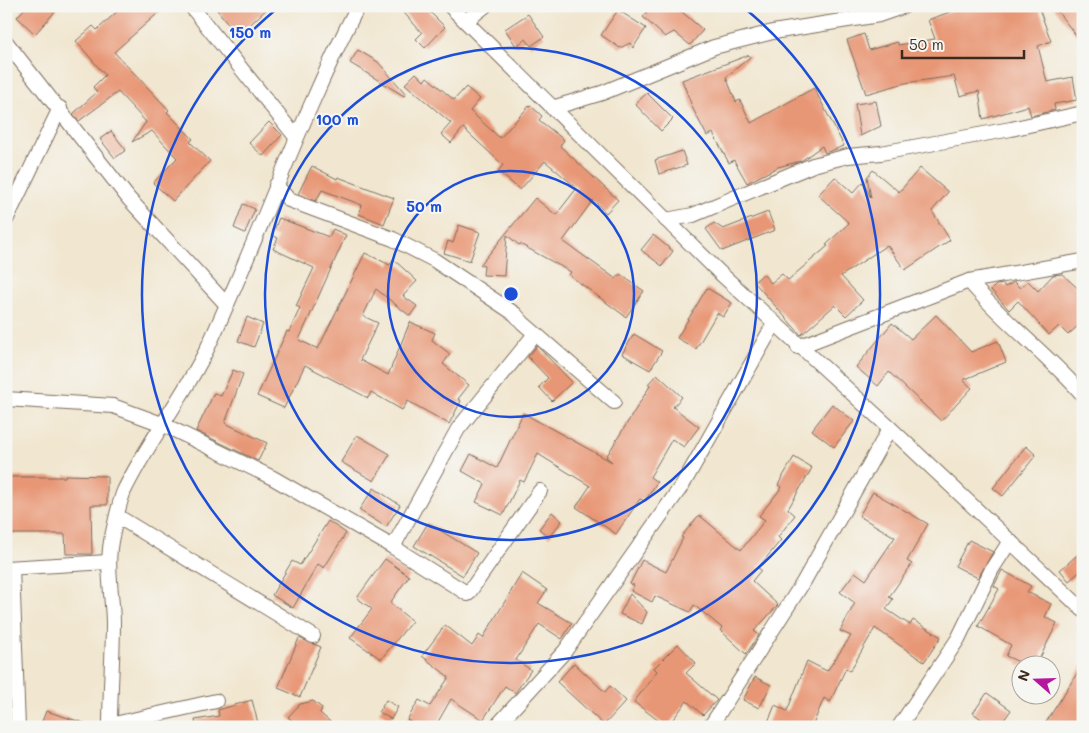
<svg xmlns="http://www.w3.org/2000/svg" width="1089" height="733" viewBox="0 0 1089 733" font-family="Mali,sans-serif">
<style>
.building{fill:#e89776}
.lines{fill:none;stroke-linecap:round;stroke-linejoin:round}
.minor-casing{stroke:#7b6c5c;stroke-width:16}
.minor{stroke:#fff;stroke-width:14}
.ring{fill:none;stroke:#1d4ed8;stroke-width:2.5}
.centre{fill:#1d4ed8;stroke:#f6f6f2;stroke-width:2.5}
.ring-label{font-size:15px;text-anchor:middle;font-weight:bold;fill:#1d4ed8;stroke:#f6f6f2;stroke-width:4;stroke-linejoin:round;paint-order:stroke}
</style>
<rect width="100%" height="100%" fill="#f6f6f2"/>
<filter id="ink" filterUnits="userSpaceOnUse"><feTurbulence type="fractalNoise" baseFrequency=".02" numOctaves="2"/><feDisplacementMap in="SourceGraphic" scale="10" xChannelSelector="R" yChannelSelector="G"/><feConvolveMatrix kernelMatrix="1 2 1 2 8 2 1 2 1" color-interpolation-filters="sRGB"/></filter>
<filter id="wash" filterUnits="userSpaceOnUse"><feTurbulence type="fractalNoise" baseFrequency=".0096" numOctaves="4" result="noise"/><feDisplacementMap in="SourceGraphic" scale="20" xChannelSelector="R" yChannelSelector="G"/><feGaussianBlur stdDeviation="1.12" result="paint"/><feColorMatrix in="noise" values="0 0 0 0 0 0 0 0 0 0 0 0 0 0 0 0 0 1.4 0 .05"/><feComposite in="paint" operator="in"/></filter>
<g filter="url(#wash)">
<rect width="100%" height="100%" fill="#f1e6cf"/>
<g id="blocks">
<g class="building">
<path d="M27,6h33l-25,28 -18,-17z"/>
<path d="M123,6h43l-52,46 55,58 -2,2 26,27 -3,3 20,19 -37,40 -20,-18 24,-25 -25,-27 -20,11 14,-20 -28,-30 -39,29 -6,-7 24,-22 -4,-5 12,-12 -29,-34 17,-15 4,4z"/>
<path d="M214,6h56l-32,30z"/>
<path d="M398,6h26l21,21 -20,21 -9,-9 6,-6z"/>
<path d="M652,6h23l28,24 -13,15 -16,-13 -9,5 -22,-20z"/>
<path d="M966,6h72l13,35 -13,5 9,36 26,-5 4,23 -23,4 1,6 -24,6 -3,-10 -45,13 -4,-28 -19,5 -6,-20 -49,7 -39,11 -19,-54 17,-6 5,16 29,-8v3l37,-6 -7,-19z"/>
<path d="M1053,6h30v38z"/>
<path d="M618,10l28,18 -13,20 -3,-5 -10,5 -19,-13z"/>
<path d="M528,14l16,23 -13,9 -5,-7 -10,7 -11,-17z"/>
<path d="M358,50l20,12 28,32 -2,2 -54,-33z"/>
<path d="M749,55l1,2 -24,20 10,25 4,-2 11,23 63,-35 30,58 -19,7 -3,-7 -21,15 -23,6 -31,16 -13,-23 -5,3 -16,-30 -6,3 -14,-27 -11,-29z"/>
<path d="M416,73l8,8 3,-4 27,23 12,-13 14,12 -10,12 30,27 30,-33 12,11 -3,4 25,20 -4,6 58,54 -12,13 -13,-13 -30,41 53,38 4,-5 24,17 -18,26 -57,-42 2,-3 -51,-28 -1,1 -12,-10 -3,41 -21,-1 1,-9 -4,-1 55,-67 21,17 21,-27 -32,-27 -25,29 -22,-19 5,-6 -40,-37 -12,15 -10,-9 10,-11 -46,-39z"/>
<path d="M647,93l26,26 -12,12 -26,-27z"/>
<path d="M876,101l5,25 -21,10 -5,-32z"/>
<path d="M269,122l13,13 -19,21 -14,-13z"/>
<path d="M111,131l15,19 -11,8 -15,-19z"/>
<path d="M682,151l5,14 -28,9 -4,-14z"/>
<path d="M312,166l25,13 1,-2 56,21 -10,26 -25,-10 3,-9 -40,-15 -6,11 -18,-7z"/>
<path d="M920,168l28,24 -16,19 18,29 -45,30 -18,-25 -46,31 22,24 -17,16 -11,-11 -34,30 -47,-53 9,-8 8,9 11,-9 6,6 40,-34 -2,-1 23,-22 -31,-28 17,-18 18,16 10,-11 8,16 -4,-21 6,-7 26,22z"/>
<path d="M243,204l12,5 -10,24 -11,-5z"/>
<path d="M768,212l7,18 -53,21 -16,-22 8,-6 9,6z"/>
<path d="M279,218l50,19 4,-8 13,6 -47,105 19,9 47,-96 25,12 3,-6 24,22 -14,15 14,10 -7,10 -34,-27 -13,27 15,7 -18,37 28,15 22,-53 25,11 -3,7 18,14 -7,10 26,21 -11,14 3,2 -12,23 -41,-23 -6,9 -31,-18 -3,6 -63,-33 -21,43 -27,-12 30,-65 2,1 11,-24 -4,-2 18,-38 -41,-19 5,-11 -6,-3z"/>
<path d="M459,225l21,7 -10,29 -26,-8 4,-12 5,2z"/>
<path d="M653,235l20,16 -11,15 -21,-16z"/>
<path d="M1062,274l21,19v28l-15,14 -9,-9 -10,9 -31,-34 -9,9 -18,-20 5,-5 7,-1 2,3 9,-5 6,6 8,-7 10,10 15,-16z"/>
<path d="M707,288l25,15 -9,14 -6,-4 -21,36 -19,-11z"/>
<path d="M936,315l35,37 27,-11 8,21 -43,18 9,8 -31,33 -52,-49 -11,14 -22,-19 36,-44 19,16z"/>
<path d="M247,317l16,7 -9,23 -16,-6z"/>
<path d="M634,334l28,17 -12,19 -28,-16z"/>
<path d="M537,346l35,36 -20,19 -13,-14 9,-9 -20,-21z"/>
<path d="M233,370l10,4 -18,49 42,20 -9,18 -62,-30 18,-38 7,3z"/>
<path d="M657,374l25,23 -9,10 26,20 -15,20 -12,-8 -22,38 7,5 -12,19 -5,-2 -24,35 -40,-27 14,-21 -52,-32 -14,28 -4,-2 -17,35 -27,-13 9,-18 -23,-13 9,-17 26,14 26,-55 89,49 -6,-5 44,-71 -2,-2z"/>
<path d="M832,404l22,17 -20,26 -22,-17z"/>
<path d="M357,435l33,19 -16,27 -33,-19z"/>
<path d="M1026,446l10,9 -33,41 -10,-8z"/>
<path d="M794,457l18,11 -24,41 7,6 -17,22 3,3 -23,28 3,2 -9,11 26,24 -24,26 5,4 -13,19 -26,-24 2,-2 -28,-23 -4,7 -35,-16 -3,6 -21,-11 3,-6 -4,-1 12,-24 24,12 17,-34 -2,-1 18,-22 42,35 24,-30 -6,-4 23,-29 -4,-2z"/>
<path d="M65,475l42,1v29h-16l1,49h-26l-1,-20h-59v-57h59z"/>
<path d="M374,488l26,17 -14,22 -27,-17z"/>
<path d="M873,492l55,32 -21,37 5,3 -23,33 4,2 -7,10 24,16 3,-5 28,17 -17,25 -49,-34 -25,43 -4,-3 -16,34 -6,-4 -12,29h-46l9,-22 12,6 20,-50 20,10 24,-35 -11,-5 15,-28 -15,-11 15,-20 11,8 29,-43 -36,-21z"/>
<path d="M552,512l10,9 -13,16 -10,-8z"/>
<path d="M328,521l18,12 -22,35 -6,-4 -25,44 -21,-13 20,-34 8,4z"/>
<path d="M428,523l49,30 -14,23 -49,-30z"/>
<path d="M969,540l24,12 -15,26 -23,-12z"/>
<path d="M1083,550v19l-14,12 -9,-11z"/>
<path d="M385,559l24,17 -19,27 22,18 -31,38 -31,-21 22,-29 -15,-11z"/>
<path d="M1002,570l29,16 -4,6 24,12 -6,13 12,6 -21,43h-18l1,-4 -13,-6 5,-11 -33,-19 21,-37 -5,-3z"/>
<path d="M522,573l25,17 -9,13 34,20 -10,16 -23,-15 -23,36 15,10 -16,23 -10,-7 -22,34 -32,-21 -16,28h-16l-12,-7 12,-20 11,6 19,-29 -27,-21 23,-31 27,21 7,-11 4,3z"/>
<path d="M630,594l17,18 -5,12 -22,-10z"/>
<path d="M299,638l22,9 -21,50 -22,-9z"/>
<path d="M678,644l18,19 -10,10 31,27 -14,15 -16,-14 -20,26 -33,-25 23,-31 -3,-3z"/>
<path d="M574,663l31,29 5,-6 16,15 -22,24 -47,-43z"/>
<path d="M1083,664v56l-5,7h-35z"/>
<path d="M755,677l16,8 -12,23 -16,-8z"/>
<path d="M987,693l24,17 -12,17h-7l-19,-14z"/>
<path d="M252,700l7,27h-63l-1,-7 24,-4 -1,-6z"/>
<path d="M386,700l12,7 -7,12 -12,-7z"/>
<path d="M313,701l9,7 -2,5 16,14h-37l-11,-10 12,-13z"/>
<path d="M46,711l41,13 -1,3h-46z"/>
</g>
</g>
</g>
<g filter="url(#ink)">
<use href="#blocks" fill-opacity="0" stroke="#7b6c5c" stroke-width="1"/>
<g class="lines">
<g class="minor-casing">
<g id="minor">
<path d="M191,6l105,131"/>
<path d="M450,6l269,266 171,156 193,182"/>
<path d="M466,21l19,-15"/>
<path d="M6,42l123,157 98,106"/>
<path d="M552,108l50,-15 112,-46 59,-15 106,-17 26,-9"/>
<path d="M276,185l13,15 104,39 41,21 81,54 8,9 91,79"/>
<path d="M6,220l54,-112"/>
<path d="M666,220l27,-5 120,-50 35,-9 33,-3 130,-24 72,-16"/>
<path d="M969,281c34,41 79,73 114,114"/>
<path d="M798,347l171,-66 114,-20"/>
<path d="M6,399l107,7 49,18 111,54 120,69 75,47 72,-103"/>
<path d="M117,516l196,120"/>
<path d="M393,547l65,-118 77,-95"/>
<path d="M6,568l102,-6"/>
<path d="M12,568l6,159"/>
<path d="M110,725l106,-24"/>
<path d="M110,727c0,-35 3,-71 3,-106 -1,-30 -8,-59 0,-89 3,-13 6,-29 11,-41 24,-50 59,-93 83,-142 53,-113 93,-232 151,-343"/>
<path d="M496,727l69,-76 118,-167 91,-160"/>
<path d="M710,727l94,-146 86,-153"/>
<path d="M899,727l59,-88 34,-70 18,-28"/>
</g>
</g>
<use href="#minor" class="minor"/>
</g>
</g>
<g class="ring">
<circle cx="511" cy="294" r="123"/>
<circle cx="511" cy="294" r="246"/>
<path d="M743 7A369 369 0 1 1 279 7"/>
</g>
<circle cx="511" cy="294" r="8" class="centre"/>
<g class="ring-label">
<text x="250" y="38">150 m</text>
<text x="337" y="125">100 m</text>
<text x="424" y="212">50 m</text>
</g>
<rect width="1089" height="733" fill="none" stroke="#f6f6f2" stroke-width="25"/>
<g transform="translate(1036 680) rotate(290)"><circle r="24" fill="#f6f6f2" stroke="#aba49d"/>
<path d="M0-4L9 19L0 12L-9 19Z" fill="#b5179e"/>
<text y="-8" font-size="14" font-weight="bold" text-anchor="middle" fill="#3b2a1e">N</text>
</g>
<path d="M902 50v8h122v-8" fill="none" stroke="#3b2a1e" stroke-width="2.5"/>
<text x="909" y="50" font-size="15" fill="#3b2a1e" stroke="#f6f6f2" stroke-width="4" paint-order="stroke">50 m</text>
</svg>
